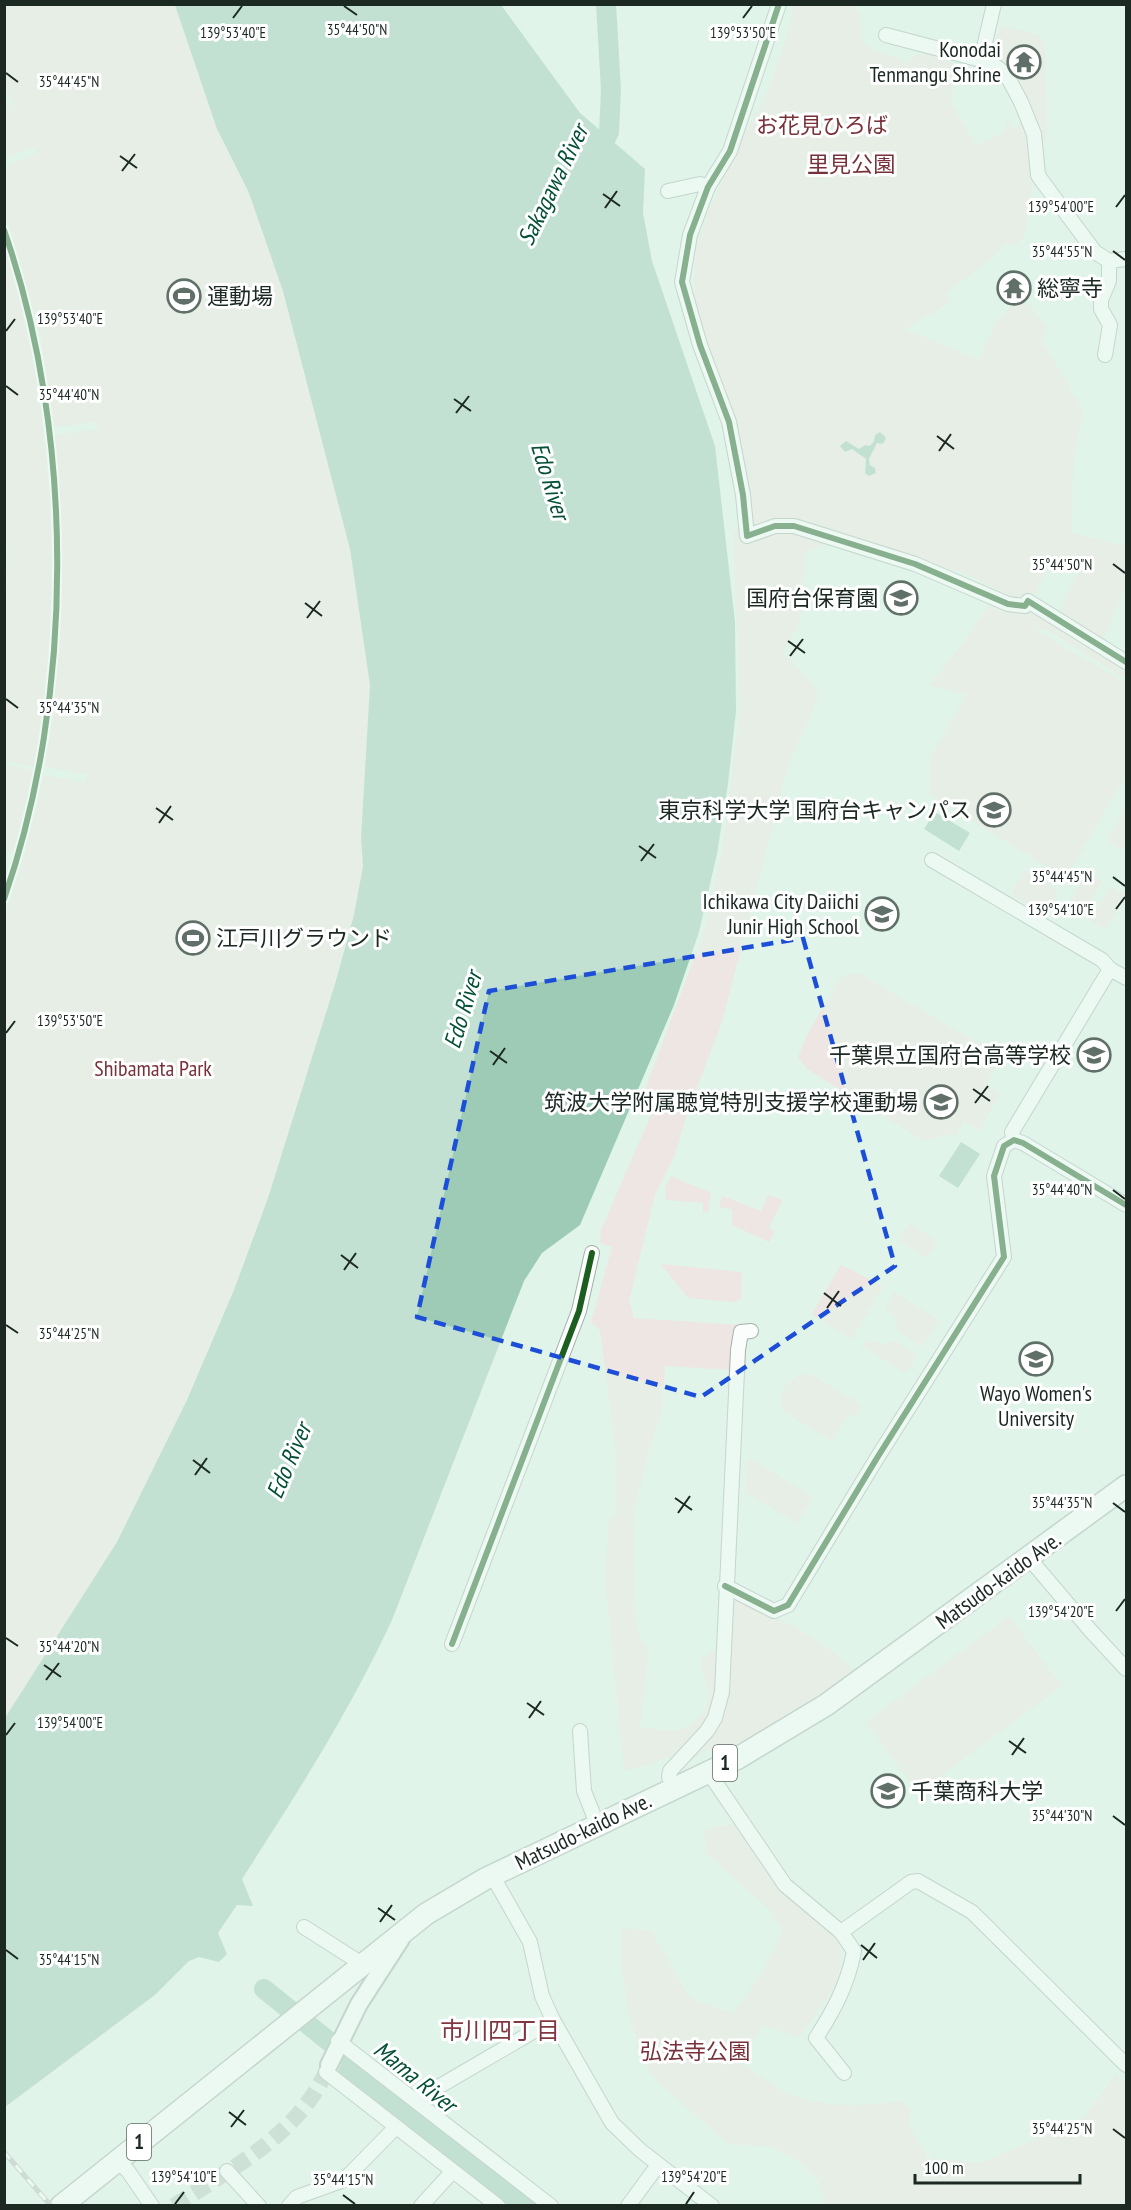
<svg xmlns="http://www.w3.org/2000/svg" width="1131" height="2210" viewBox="0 0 1131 2210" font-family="'PT Sans Narrow','Noto Sans JP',sans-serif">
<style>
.green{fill:#eee6e2;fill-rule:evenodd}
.water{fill:#9ecbb6}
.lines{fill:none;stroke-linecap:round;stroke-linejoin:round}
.river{stroke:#9ecbb6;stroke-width:20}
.tertiary-tunnel{stroke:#b9cbc2;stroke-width:16;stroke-dasharray:16 8;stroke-linecap:butt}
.minor-casing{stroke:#a2b1aa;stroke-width:16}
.tertiary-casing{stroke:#a2b1aa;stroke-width:20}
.primary-casing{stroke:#a2b1aa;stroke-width:24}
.minor{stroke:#fafdfc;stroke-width:14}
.tertiary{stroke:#fafdfc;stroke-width:16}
.primary{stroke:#fafdfc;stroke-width:21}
.rail-casing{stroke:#babebc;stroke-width:5}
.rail{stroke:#fff;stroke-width:3;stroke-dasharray:9;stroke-linecap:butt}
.cycleway-casing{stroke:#fff;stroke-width:10}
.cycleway{stroke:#1b5e20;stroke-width:6}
.marked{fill:none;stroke:#1d4ed8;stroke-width:4.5;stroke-dasharray:12 8;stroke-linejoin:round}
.ticks{fill:none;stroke:#1b2922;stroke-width:2}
.labels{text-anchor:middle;stroke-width:6;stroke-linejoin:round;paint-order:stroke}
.shield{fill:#fff;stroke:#5f6964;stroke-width:1.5}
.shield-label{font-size:21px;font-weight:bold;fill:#1b2922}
.poi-label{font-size:22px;fill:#1b2922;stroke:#fff;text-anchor:end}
.park-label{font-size:22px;fill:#783139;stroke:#fff}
.street-label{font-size:22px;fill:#1b2922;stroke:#fff}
.water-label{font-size:24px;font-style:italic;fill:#045037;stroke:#fff}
.neighbourhood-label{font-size:24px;fill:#80373f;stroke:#fff}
.ticks-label{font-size:15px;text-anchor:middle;fill:#1b2922;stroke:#fff;stroke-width:6;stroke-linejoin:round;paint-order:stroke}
</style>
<rect width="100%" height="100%" fill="#e0f4ea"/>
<g class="green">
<path d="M5,5h170l42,124 32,64 35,98 66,258 20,136 -9,153 2,28 -9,49c-59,214 -126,433 -237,627 -34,60 -75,117 -112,176l-1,-687 4,-6 -4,-2 1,-106 20,-65 19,-77 42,7 1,-7 -42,-9c20,-111 19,-219 10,-331l43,-6 -1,-7 -43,5 -13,-89 -36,-124v-47l32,-14 -3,-7 -29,12v-57l4,6 5,-4 -9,-15z"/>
<path d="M794,5h58l8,9 1,27 13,8 33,13 10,-8 22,1 15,9 -2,41 24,40 27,-11 5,-13 5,8 5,-2 9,-28 -16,-25 -20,-21 10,-27 38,8 6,14 2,87 -15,52 -8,50 -10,9 -9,-3 -11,14 -48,36 3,10 -44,26 74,31 18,-39 21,-21 12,5 16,22 -4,14 29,48 1,6 5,3 5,17 -9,47 -1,71 54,13v41l-23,53 23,15v25l-80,-51 -11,1 91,53v92l-53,91 -16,7 -127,-78 -1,-35 37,-65 -37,-10 29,-35 41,-59 -26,-14 -143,-49 -4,16 -21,10 -5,70 -18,28 27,28 10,15 -31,71 -66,256 -34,89 -14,46 -19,38 -26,106 5,17 105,7 -6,45 -68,-4 -3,45 -14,43 -15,62 2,95 3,21 4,11 7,5 -9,79c12,1 27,5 38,3 17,-3 35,-24 30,-41 -3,-13 -9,-17 -6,-31l27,-17 2,-43 6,-2c35,19 91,46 117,75 -28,19 -116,87 -147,79l-33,21 -5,-15 -22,10 -23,4 -19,-193 4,-58 6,-2 2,-55 -17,-132 -9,-8 21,-75 -12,-4 1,-13 53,-122 -11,-13 61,-163 17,-76 19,-147 -7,-174 7,-12 -7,-44 -3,-72 -36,-106 1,-49 12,-37 39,-85 14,-23 13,-28 13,-39zM1053,557l26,13 -21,45 -24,-19z"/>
<path d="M5,249c52,166 58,347 29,518l-29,-6 2,-210 -3,-58z"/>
<path d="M4,765l29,5 -20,84 -8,-2z"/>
<path d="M1126,807v36l-4,7 -15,-10z"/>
<path d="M1024,870l34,21 -14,23 -33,-20z"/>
<path d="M1087,872l15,9 -20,34 -15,-9z"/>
<path d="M1110,886l16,10 -20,33 -16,-9z"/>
<path d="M858,973l144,84 -16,27 14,10 -21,37 -15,-9 -8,14 -5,-2 -27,7 -117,-72 -9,-12 9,-22 34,-58z"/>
<path d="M671,1176l40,17 -3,20 -5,-1v-9l-37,-3 -1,-13z"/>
<path d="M768,1195l15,5 -14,27 6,5 -6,10 -37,-17v-16l-13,-2 3,-11 39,15z"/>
<path d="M909,1223l28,18 -10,17 -28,-18z"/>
<path d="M661,1264l81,8 -1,27 -6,3 -47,-4z"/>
<path d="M841,1265l42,21 -31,53 -40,-25z"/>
<path d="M894,1292l45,28 -16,27 -24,-15 -5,-16 -9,-8z"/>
<path d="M867,1340l16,4 12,-3 22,15 -9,15 -4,1 -42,-26z"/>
<path d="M804,1374l10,2 48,29 -6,11 -10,1 -14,24 -48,-29c-7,-20 1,-30 20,-38z"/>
<path d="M748,1457l65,40 -16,26 -52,-31z"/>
<path d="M1009,1616l53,70 -144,107 -52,-71z"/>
<path d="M737,1824l43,63 61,55 -1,36 -40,59 -38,-12 -21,37c15,11 30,23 46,31 36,16 77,13 114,8l10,10 -2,14 19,33 54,5 102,-46 32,-43 10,11v120l-292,1 -9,-3 -7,-22 -21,-21 -28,-14 -41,-2 -71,-63 -13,-19 -16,-50 -7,-54v-30l29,2 40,68 43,15 26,-35 24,-45 -14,-24 -63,-56 -2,-24z"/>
</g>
<g class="water">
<path d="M175,5h326l79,108 65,56 -2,44 9,48 63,185 20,176 1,89 -8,73 -11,70 -18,78 -25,73 -94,220 -38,28 -18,28 -132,339c-42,91 -96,175 -150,259l11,27 -16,-1 -19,28 9,21 -8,8 -20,-5 -10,4 -34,34 -150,112v-389l112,-176 70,-142 47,-110 34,-92 67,-214 19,-69 9,-49 -2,-28 9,-153 -20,-136 -67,-258 -34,-98 -32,-64z"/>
<path d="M880,432l6,6 -3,6 -6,-1 -8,16 1,6 5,3 1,5 -7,3 -4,-3 1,-14 -14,-10 -7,3 -5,-6 6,-5 13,8 6,-4 5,1 4,-5 1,-6z"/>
<path d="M935,812l35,21 -11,18 -35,-22z"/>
<path d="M961,1142l19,12 -22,34 -19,-12z"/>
<path d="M345,2055l200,150h-37l-171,-132z"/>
</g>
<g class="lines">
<g class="river">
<path d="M595,160l14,-28 2,-42 -5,-86"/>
<path d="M264,1989l88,71"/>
</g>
<path class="tertiary-tunnel" d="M174,2206c58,-38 128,-73 155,-141"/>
<g class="minor-casing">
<g id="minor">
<path d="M779,4l-49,147 -22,36 -18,48 -8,47 18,63 29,77 14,73 4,41 28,-10h19l121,38 93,40 17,2 3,-5 98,61"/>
<path d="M994,4l-13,56 9,2 16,12 15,28 13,32 4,41 4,6 53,71 14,9 17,-2"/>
<path d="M886,35l95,25"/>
<path d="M668,191l32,-7 8,3"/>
<path d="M1105,355l5,-30 -9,-16v-9l8,-19v-20"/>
<path d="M932,860l170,100 8,9"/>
<path d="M1014,1140l-2,-8 98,-163 16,9"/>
<path d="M1028,1557l62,73 36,39"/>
<path d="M725,1586l49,25 14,-6 89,-147 127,-201 -10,-81 10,-30 10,-6 9,3 103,62"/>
<path d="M452,1644l127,-333 13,-58"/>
<path d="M580,1731l4,60 13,33"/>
<path d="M707,1770l78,115 56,47 13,19c-6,33 -20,59 -38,87l28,35"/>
<path d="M673,1787l-4,-10 1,-6 37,-40 8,-13 7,-26 16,-342 3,-18 10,-1"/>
<path d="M492,1875l38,67 12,54 11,24 59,103 28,27 72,56"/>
<path d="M304,1927l58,37"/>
<path d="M841,1932l70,-50 7,-1 54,31 154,153"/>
<path d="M338,2041l213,165"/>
<path d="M326,2072l172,134"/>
<path d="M416,2100l137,-80"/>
<path d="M117,2160l11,11 24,35"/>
<path d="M227,2171l32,35"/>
<path d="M289,2206l8,-9 47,-17 52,-53"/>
<path d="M421,2206l31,-34"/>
<path d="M628,2206l30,-41"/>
</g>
</g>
<g class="tertiary-casing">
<path id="tertiary" d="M329,2065l30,-61 42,-65"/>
</g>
<g class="primary-casing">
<path id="primary" d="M61,2206l365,-292 59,-35 253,-121 88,-53 300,-219"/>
</g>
<use href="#minor" class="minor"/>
<use href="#tertiary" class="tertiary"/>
<use href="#primary" class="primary"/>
<g class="rail-casing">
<path id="rail" d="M4,2152l47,54"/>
</g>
<use href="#rail" class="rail"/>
<g class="cycleway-casing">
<g id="cycleway">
<path d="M779,4l-49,147 -22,36 -18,48 -8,47 18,63 29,77 14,73 4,41 28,-10h19l121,38 93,40 17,2 3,-5 98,61"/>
<path d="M4,230c71,204 71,465 0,669"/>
<path d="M725,1586l49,25 14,-6 89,-147 127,-201 -10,-81 10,-30 10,-6 9,3 103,62"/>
<path d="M452,1644l127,-333 13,-58"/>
</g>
</g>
<use href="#cycleway" class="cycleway"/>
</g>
<path d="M0 0H1131V2210H0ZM803,938l92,328 -194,131 -284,-80 72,-326z" fill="#e0f4ea" fill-opacity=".55" fill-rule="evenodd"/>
<path class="marked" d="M803,938l92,328 -194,131 -284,-80 72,-326z"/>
<path class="ticks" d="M344,6l13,9M233,18l9,-12M743,18l9,-12M6,73l12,9M120,156l17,12M122,171l13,-17M603,194l17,12M1116,207l9,-12M605,208l12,-17M1113,251l12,9M6,331l9,-12M6,386l12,9M454,399l17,12M456,413l13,-17M937,436l17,13M939,451l12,-17M1113,564l12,9M305,603l17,13M307,618l13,-17M788,641l17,12M790,656l13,-17M6,699l12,9M156,808l17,12M159,823l12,-17M639,846l17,12M641,861l13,-17M1113,877l12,9M1116,909l9,-12M6,1033l9,-12M490,1051l17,12M493,1065l12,-17M973,1089l17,12M975,1103l13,-17M1113,1190l12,9M341,1255l17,13M344,1270l12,-17M824,1293l17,13M827,1308l12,-17M6,1325l12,8M193,1460l17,13M195,1475l12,-17M675,1498l17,12M1113,1503l12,9M678,1513l12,-17M1116,1611l9,-12M6,1638l12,8M44,1665l17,12M46,1680l13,-17M527,1703l17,12M529,1718l12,-17M6,1735l9,-12M1009,1741l17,12M1012,1755l12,-17M1113,1816l12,9M378,1908l17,12M380,1922l12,-17M861,1945l16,13M6,1950l12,9M863,1960l12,-17M229,2112l17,13M231,2127l13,-17M1113,2129l12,9M343,2195l12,9M175,2204l9,-12M686,2204l8,-12"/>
<defs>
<g id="temple-ring" transform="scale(1.725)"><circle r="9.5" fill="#fff" stroke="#607068" stroke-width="1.5"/><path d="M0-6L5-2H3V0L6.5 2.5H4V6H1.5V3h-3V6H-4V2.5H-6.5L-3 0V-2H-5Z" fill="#607068"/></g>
<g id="stadium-ring" transform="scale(1.725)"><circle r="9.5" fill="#fff" stroke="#607068" stroke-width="1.5"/><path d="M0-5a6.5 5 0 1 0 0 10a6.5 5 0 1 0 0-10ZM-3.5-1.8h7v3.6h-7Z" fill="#607068"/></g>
<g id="school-ring" transform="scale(1.725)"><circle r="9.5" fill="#fff" stroke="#607068" stroke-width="1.5"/><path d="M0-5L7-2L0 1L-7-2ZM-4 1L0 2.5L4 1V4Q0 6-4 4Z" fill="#607068"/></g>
<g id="university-ring" transform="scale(1.725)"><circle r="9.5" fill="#fff" stroke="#607068" stroke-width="1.5"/><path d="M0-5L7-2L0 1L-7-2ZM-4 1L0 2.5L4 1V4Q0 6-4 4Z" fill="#607068"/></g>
</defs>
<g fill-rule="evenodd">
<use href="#temple-ring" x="1024" y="62"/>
<use href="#temple-ring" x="1014" y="288"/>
<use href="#stadium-ring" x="184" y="296"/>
<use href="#school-ring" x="901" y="598"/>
<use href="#university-ring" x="994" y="810"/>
<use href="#school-ring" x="882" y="914"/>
<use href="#stadium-ring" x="193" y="938"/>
<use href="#school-ring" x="1094" y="1055"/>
<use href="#school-ring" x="941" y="1102"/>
<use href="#university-ring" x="1036" y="1359"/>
<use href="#university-ring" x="888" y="1791"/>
</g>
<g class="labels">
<g class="shield">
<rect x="713" y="1745" width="24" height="36" rx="4.5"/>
<rect x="127" y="2124" width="24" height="36" rx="4.5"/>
</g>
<g class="shield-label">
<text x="725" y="1770">1</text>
<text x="139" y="2149">1</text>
</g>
<g class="poi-label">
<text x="1001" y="57">Konodai<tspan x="1001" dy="25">Tenmangu Shrine</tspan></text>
<text x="1037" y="296" text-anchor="start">総寧寺</text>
<text x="207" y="304" text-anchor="start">運動場</text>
<text x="878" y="606">国府台保育園</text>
<text x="971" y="818">東京科学大学 国府台キャンパス</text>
<text x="859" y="909">Ichikawa City Daiichi<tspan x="859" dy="25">Junir High School</tspan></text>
<text x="216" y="946" text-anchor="start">江戸川グラウンド</text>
<text x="1071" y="1063">千葉県立国府台高等学校</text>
<text x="918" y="1110">筑波大学附属聴覚特別支援学校運動場</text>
<text x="1036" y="1401" text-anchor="middle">Wayo Women's<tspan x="1036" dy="25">University</tspan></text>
<text x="911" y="1799" text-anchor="start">千葉商科大学</text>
</g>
<g class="park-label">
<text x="822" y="133">お花見ひろば</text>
<text x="851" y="172">里見公園</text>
<text x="153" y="1076">Shibamata Park</text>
<text x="695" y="2059">弘法寺公園</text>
</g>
<g class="street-label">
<text transform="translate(998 1580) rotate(-36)" y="8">Matsudo-kaido Ave.</text>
<text transform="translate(583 1831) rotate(-26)" y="8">Matsudo-kaido Ave.</text>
</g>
<g class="water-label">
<text transform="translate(553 185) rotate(-64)" y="8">Sakagawa River</text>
<text transform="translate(550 481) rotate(73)" y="8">Edo River</text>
<text transform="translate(463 1010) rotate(-73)" y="8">Edo River</text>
<text transform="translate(289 1461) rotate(-67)" y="8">Edo River</text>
<text transform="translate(415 2077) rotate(39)" y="8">Mama River</text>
</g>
<g class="neighbourhood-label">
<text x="500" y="2039">市川四丁目</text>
</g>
</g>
<g class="ticks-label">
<text x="357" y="35">35°44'50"N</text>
<text x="233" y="38">139°53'40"E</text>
<text x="743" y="38">139°53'50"E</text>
<text x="69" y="87">35°44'45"N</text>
<text x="1061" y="212">139°54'00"E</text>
<text x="1062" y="257">35°44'55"N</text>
<text x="70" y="324">139°53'40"E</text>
<text x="69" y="400">35°44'40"N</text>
<text x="1062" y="570">35°44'50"N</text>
<text x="69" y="713">35°44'35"N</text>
<text x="1062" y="882">35°44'45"N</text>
<text x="1061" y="915">139°54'10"E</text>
<text x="70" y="1026">139°53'50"E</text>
<text x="1062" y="1195">35°44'40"N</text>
<text x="69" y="1339">35°44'25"N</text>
<text x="1062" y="1508">35°44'35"N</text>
<text x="1061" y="1617">139°54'20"E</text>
<text x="69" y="1652">35°44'20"N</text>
<text x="70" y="1728">139°54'00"E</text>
<text x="1062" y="1821">35°44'30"N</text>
<text x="69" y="1965">35°44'15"N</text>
<text x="1062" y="2134">35°44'25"N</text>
<text x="184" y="2182">139°54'10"E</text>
<text x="694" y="2182">139°54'20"E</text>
<text x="343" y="2185">35°44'15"N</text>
</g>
<rect width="1131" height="2210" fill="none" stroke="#1b2922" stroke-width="12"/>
<path d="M915 2174v9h165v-9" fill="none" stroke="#1b2922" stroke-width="3"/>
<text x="924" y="2174" font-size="18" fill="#1b2922" stroke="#ffffff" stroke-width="4.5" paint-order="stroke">100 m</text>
</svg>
